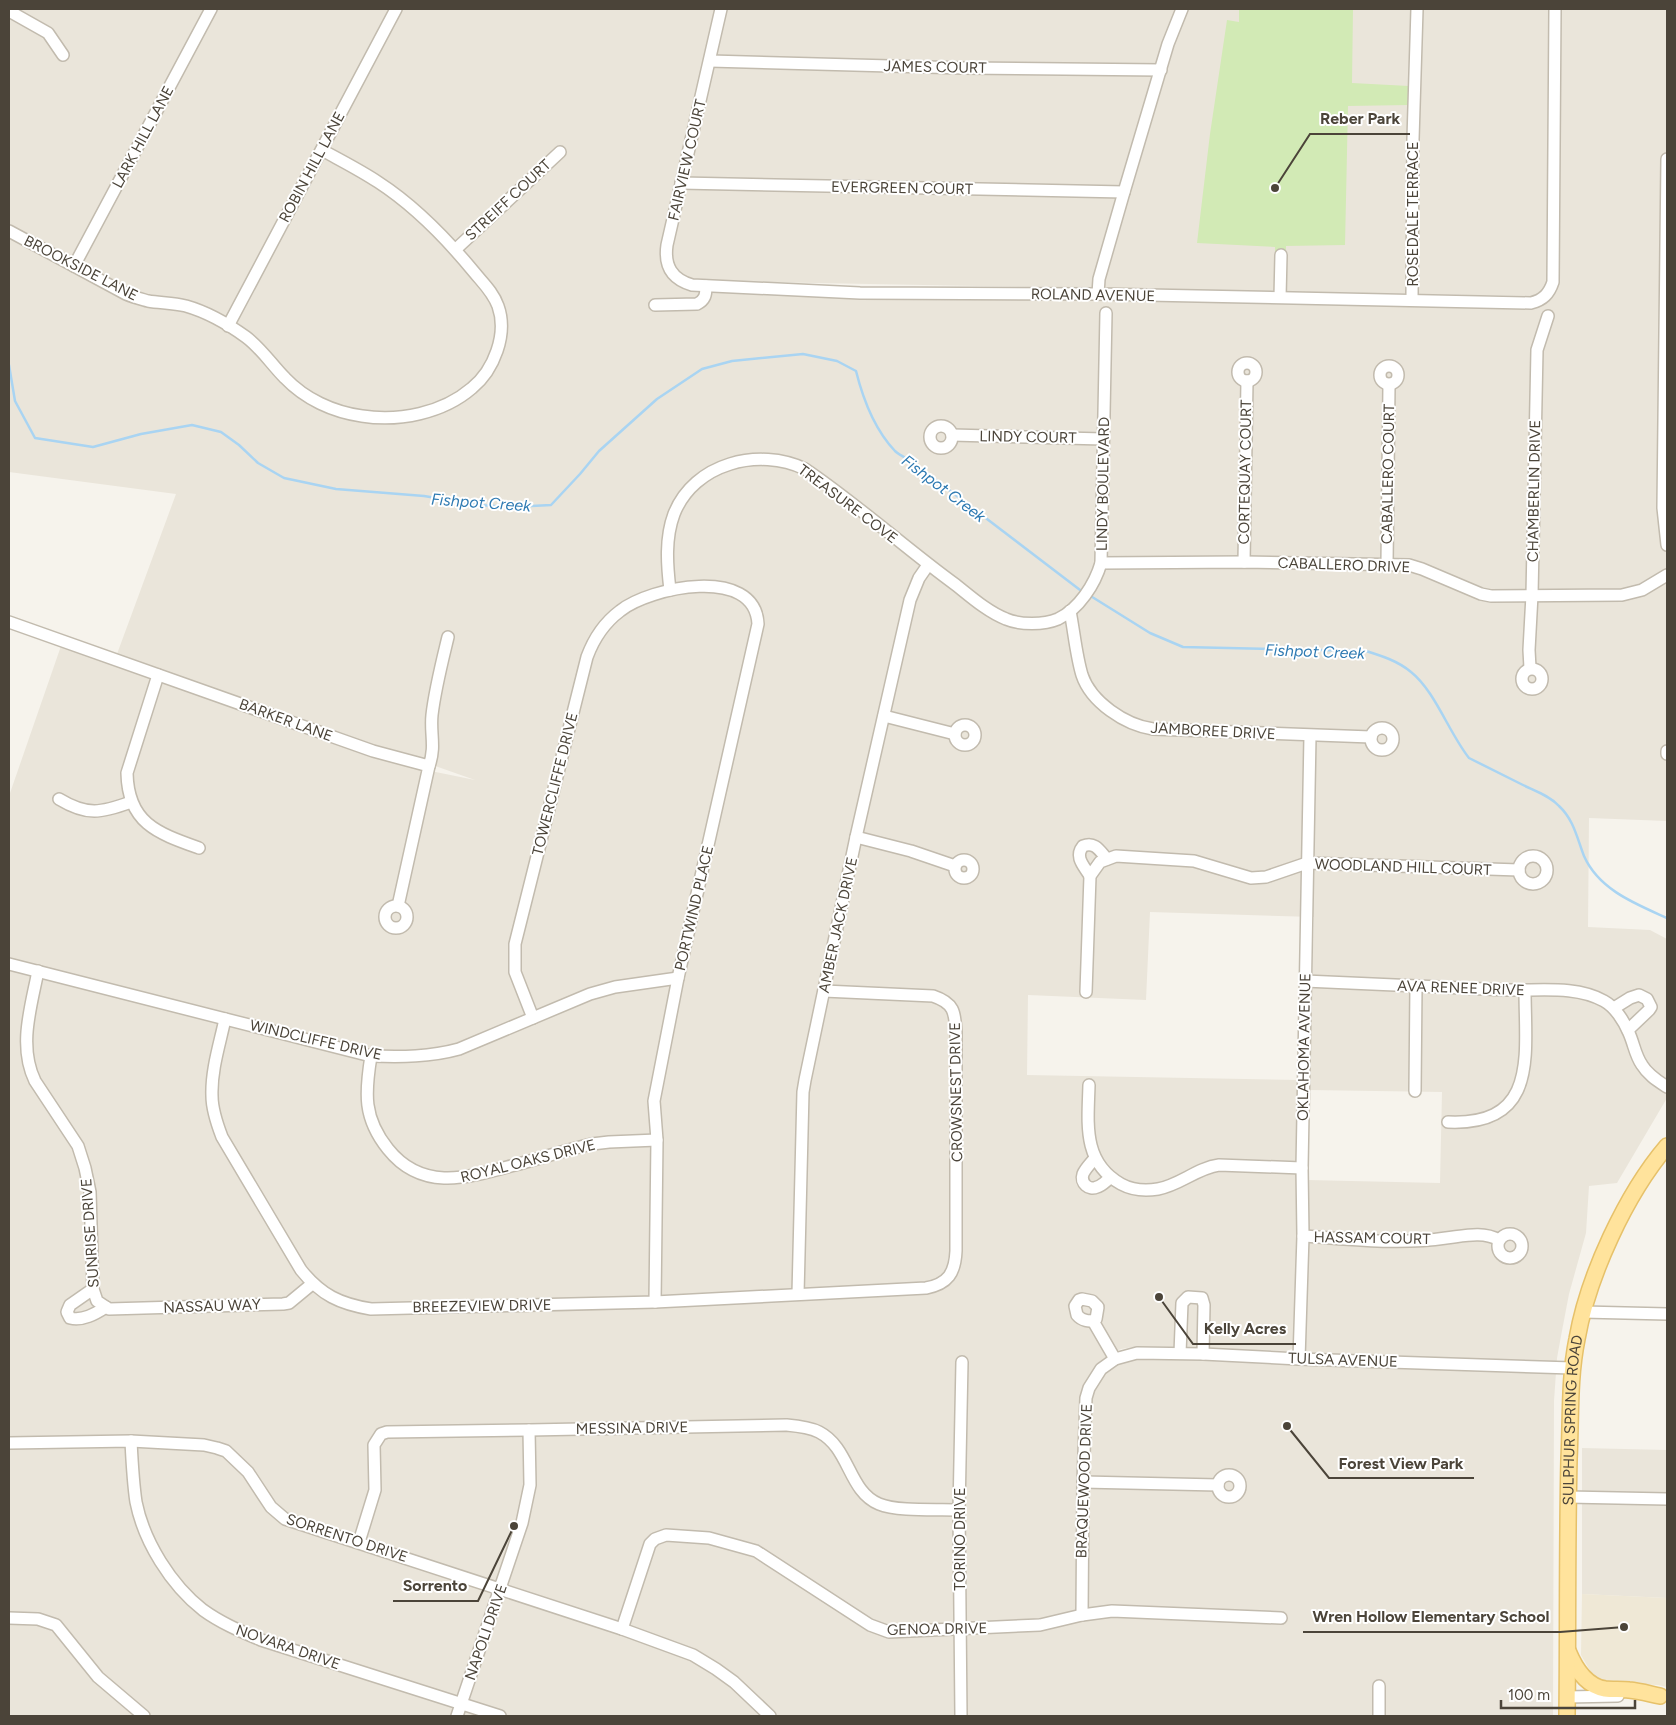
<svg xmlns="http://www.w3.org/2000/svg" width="1676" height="1725" viewBox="0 0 1676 1725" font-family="Figtree,sans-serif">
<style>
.residential{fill:#eae5da;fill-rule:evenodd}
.education{fill:#efe8d6}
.green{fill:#d2eab5}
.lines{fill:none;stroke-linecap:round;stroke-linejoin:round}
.stream{stroke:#a9d4f2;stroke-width:2.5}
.minor-casing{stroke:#c2bbae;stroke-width:14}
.major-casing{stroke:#e6c16a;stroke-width:18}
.minor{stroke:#fff;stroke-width:11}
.major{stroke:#ffe39c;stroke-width:15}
.labels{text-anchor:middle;stroke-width:4;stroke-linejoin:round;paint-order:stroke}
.street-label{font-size:15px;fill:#4b4439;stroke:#fff}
.water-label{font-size:16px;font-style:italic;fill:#2e7ab2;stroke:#fff}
.leader{fill:none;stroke:#4b4439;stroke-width:2}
.callout-dot{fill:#4b4439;stroke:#fff;stroke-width:2}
.callout-label{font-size:16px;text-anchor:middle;font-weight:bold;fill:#4b4439;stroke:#fff;stroke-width:4;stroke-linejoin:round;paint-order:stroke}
</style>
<rect width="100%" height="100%" fill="#f6f3ec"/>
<g class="residential">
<path d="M9,9h1658v812l-78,-3 -1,109 62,3 17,9v159l-50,85 -28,3 -3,47 -17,61 -8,42 -4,22 -3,43 -1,315h-1544v-920l52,-150 355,122 59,12 -358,-126 59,-160 -167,-22zM704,281l828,15 3,9 -433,-5 -407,-9zM1150,912l164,5 -5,173 133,2 -2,91 -133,-3 -3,182 -164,-4 -35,-3 16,-6 12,-2 153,4 6,-2 3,-5 4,-264 -272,-5 1,-80 118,5z"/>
<path d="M1582,1448l85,2v148l-85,-4z"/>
</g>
<path class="education" d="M1582,1594l85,4v89l-9,-2 -48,-2 -18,-9 -11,-19z"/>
<path class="green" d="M1239,9h114l-1,74 57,3v19l-61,1 -3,139 -59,1v20h-11v-19l-78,-4 13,-109 17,-114 12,2z"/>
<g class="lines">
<g class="stream">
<path d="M9,365l6,36 20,37 58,9 48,-13 51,-9 29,7 18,13 19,18 26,15 52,11 88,7 55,9 33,2 39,-2 29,-31 19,-23 58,-52 45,-30 30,-8 71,-7 34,7 19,10c7,28 18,58 39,80 4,4 11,7 16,10l173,132"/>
<path d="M1089,595l61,38 33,14 183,4c16,5 32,10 45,21 24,19 38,61 58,86 18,9 36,18 54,27 12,6 27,11 36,21 15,14 18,32 25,50 15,34 52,48 83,62"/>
</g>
<g class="minor-casing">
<g id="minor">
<path d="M721,9l-54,236c-3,21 5,34 25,40l168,8 238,1 433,9c12,-3 18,-9 22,-21l2,-273"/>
<path d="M9,11l39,22 15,22"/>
<path d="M710,61l254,7 197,2"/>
<path d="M1667,159l-4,349 4,37"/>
<path d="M681,183l443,9"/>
<path d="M9,231l117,63c7,3 15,5 22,7 12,2 25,2 38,5 21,6 42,18 60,31 15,11 26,28 39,41 20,21 48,34 77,38 37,6 81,-3 110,-28 22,-18 36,-54 26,-82 -5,-14 -15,-23 -24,-34 -28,-34 -59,-66 -96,-90 -18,-12 -38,-22 -56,-32"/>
<path d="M456,249l104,-97"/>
<path d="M74,266l137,-257"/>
<path d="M1098,294l1,-15 25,-87 44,-148 14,-35"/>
<path d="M1280,297l1,-42"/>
<path d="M1412,300l1,-161 4,-130"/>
<path d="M655,305l42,-1c8,-4 9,-9 9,-18"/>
<path d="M228,326l168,-317"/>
<circle cx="1247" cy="372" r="9"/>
<circle cx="1389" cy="375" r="9"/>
<circle cx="941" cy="437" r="11"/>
<path d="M952,435l151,4"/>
<path d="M1244,562l3,-181"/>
<path d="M1101,563l143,-1 165,3 13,4 59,25 10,2 131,-1 20,-5 25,-15"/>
<path d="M1387,564l2,-179"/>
<path d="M670,590c-3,-25 -5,-52 4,-76 20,-51 85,-67 131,-45 52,35 100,79 151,116 15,12 32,27 50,34 14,6 38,6 52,0 21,-10 37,-35 43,-56l5,-250"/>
<path d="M1070,611c4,20 6,44 12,64 9,27 43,50 71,54l218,8"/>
<path d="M9,622l364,129 56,15 -31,140"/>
<path d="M1530,668l-1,-18 3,-55 5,-245 11,-34"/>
<circle cx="1532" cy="679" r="10"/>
<path d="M158,675l-31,98c1,50 30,60 72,75"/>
<path d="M884,716l71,18"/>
<circle cx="965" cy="735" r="10"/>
<circle cx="1382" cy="739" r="11"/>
<path d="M1667,754v-3"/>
<path d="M429,766c7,-20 1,-32 3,-51 3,-26 10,-53 16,-78"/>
<path d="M59,799c28,17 42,14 72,3"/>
<path d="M856,837l55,14 44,15"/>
<circle cx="1533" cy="870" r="14"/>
<circle cx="964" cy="869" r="9"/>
<path d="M1090,876c-6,-10 -16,-19 -7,-30 12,-5 17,5 24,13"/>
<circle cx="396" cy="917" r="11"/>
<path d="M9,964l362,92c31,1 59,1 88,-7l131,-55 25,-7 63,-9"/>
<path d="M38,971c-7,36 -20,75 -3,110l43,65 7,22 5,24 3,97 4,12 12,8 174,-5 6,-1 23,-19"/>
<path d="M1305,981c67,3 135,6 202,9 31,1 69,-5 97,11 11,6 20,20 25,32 5,11 6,22 13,32 6,10 16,16 25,22"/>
<path d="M1086,992l4,-116 10,-14 16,-6 78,5 57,17 15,-1 41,-14 212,7"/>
<path d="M1614,1008l16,-10 9,-3 8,4 4,8 -2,3 -21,20"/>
<path d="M533,1018l-18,-46v-28l72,-287c7,-19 17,-34 33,-46 30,-24 135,-46 138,13l-80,354 -24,123 3,39 -2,162"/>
<path d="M225,1019c-5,24 -14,51 -13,77 0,14 5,28 10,41l79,133c20,25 39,34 70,39l284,-7 271,-14c22,-4 29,-15 30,-37v-219c-1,-20 -2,-29 -23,-36l-109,-5"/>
<path d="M371,1056c-6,37 -8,62 17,93 35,44 82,28 127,16 26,-7 51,-15 77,-21l17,-2 48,-2"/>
<path d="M1089,1085c-1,38 -7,77 32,99 11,6 25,7 37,5 22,-4 39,-21 61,-24l83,3"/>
<path d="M1415,1091l1,-105"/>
<path d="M1448,1122c91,4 77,-67 77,-132"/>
<path d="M1095,1158c-4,5 -10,11 -12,16 -3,9 6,17 14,13 5,-1 9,-6 13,-9"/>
<circle cx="1510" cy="1246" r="12"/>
<path d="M1303,1236c48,3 96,9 143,2 18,-2 37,-7 53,2"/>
<path d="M93,1289l-23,16 -3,7 3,6c13,3 25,-4 36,-11"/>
<path d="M798,1294l5,-202 2,-12 51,-243 54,-237 9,-22 9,-13"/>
<path d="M1082,1299l10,2 6,6 -2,12c-6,4 -15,1 -19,-4l-2,-9 4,-6z"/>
<path d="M1583,1312l84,2"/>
<path d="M1093,1321l22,38"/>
<path d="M1180,1353l2,-50 6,-6 14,1 2,7 -1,49"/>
<path d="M1299,1359l4,-123 -1,-68 8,-432"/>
<path d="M131,1441c1,20 2,41 5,61 8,40 35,83 67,108 18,13 37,21 58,30l239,76"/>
<path d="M9,1443l122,-2 73,4 13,3 9,3 22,21 23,35 14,12 337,110 71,26 23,14 18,13 36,34"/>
<circle cx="1229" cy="1486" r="11"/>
<path d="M1083,1482l135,3"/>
<path d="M1568,1497l99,2"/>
<path d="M359,1542l16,-52 -1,-45 7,-11 6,-2 142,-2 257,-5c11,1 23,2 33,7 31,16 29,59 60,72 19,8 59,5 80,6"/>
<path d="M1082,1615l1,-133 3,-84 3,-10 12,-19 14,-10 22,-6 66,1 96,5 273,9"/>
<path d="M9,1618l29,1 18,6 42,52 46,39"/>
<path d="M622,1629l28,-85 5,-5 11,-4 43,3 47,13 114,74 19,7 151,-7 42,-10 30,-4 169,7"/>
<path d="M1567,1697l51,-1"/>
<path d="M457,1716l65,-193 8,-38 -1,-55"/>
<path d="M961,1716l-2,-206 3,-148"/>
<path d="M1379,1716v-30"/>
</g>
</g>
<g class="major-casing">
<g id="major">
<path d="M1568,1651c7,17 18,35 37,38 8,1 16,0 24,1 11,1 21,4 31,6"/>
<path id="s1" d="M1567,1716c1,-85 0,-171 2,-257 2,-40 0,-81 8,-120 11,-63 49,-145 90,-193"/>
</g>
</g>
<use href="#minor" class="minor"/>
<use href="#major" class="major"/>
</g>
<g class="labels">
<g class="street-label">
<text transform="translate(935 67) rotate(1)" y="5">JAMES COURT</text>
<text transform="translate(143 137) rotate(-62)" y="5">LARK HILL LANE</text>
<text transform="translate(687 160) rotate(-77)" y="5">FAIRVIEW COURT</text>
<text transform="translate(312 167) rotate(-62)" y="5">ROBIN HILL LANE</text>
<text transform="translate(902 188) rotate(1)" y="5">EVERGREEN COURT</text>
<text transform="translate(508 200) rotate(-43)" y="5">STREIFF COURT</text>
<text transform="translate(1413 214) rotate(-90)" y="5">ROSEDALE TERRACE</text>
<text transform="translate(81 268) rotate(27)" y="5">BROOKSIDE LANE</text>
<text transform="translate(1093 295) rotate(1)" y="5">ROLAND AVENUE</text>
<text transform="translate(1028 437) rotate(1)" y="5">LINDY COURT</text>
<text transform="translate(1245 472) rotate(-89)" y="5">CORTEQUAY COURT</text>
<text transform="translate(1388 474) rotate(-89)" y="5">CABALLERO COURT</text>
<text transform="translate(1103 484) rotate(-89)" y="5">LINDY BOULEVARD</text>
<text transform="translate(1534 491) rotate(-89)" y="5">CHAMBERLIN DRIVE</text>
<text transform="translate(848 504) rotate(37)" y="5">TREASURE COVE</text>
<text transform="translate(1344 565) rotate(2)" y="5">CABALLERO DRIVE</text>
<text transform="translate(286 720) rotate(20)" y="5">BARKER LANE</text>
<text transform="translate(1213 731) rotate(3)" y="5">JAMBOREE DRIVE</text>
<text transform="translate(555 784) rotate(-76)" y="5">TOWERCLIFFE DRIVE</text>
<text transform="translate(1403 867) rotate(2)" y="5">WOODLAND HILL COURT</text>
<text transform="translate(694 908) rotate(-77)" y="5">PORTWIND PLACE</text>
<text transform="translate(838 925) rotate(-78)" y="5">AMBER JACK DRIVE</text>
<text transform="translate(1461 988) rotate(2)" y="5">AVA RENEE DRIVE</text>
<text transform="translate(316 1040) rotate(13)" y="5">WINDCLIFFE DRIVE</text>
<text transform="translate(1304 1047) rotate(-89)" y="5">OKLAHOMA AVENUE</text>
<text transform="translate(956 1092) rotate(-91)" y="5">CROWSNEST DRIVE</text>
<text transform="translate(528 1161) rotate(-14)" y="5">ROYAL OAKS DRIVE</text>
<text transform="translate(90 1233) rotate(-94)" y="5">SUNRISE DRIVE</text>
<text transform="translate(1372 1238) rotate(1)" y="5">HASSAM COURT</text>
<text transform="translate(212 1306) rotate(-2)" y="5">NASSAU WAY</text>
<text transform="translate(482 1306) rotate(-1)" y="5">BREEZEVIEW DRIVE</text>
<text transform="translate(1343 1360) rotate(2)" y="5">TULSA AVENUE</text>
<text dy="5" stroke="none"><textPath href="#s1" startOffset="296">SULPHUR SPRING ROAD</textPath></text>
<text transform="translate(632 1428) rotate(-1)" y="5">MESSINA DRIVE</text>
<text transform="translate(1084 1481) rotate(-88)" y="5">BRAQUEWOOD DRIVE</text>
<text transform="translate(347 1538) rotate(18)" y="5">SORRENTO DRIVE</text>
<text transform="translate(960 1539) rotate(-90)" y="5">TORINO DRIVE</text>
<text transform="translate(937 1629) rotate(-1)" y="5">GENOA DRIVE</text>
<text transform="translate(486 1632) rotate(-71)" y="5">NAPOLI DRIVE</text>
<text transform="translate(288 1647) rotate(19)" y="5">NOVARA DRIVE</text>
</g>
<g class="water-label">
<text transform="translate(944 488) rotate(37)" y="6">Fishpot Creek</text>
<text transform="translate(481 502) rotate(4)" y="6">Fishpot Creek</text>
<text transform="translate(1315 651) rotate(2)" y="6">Fishpot Creek</text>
</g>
</g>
<path class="leader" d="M1275 188L1310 134H1410M1159 1297L1193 1344H1296M1287 1426L1329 1478H1474M514 1526L478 1601H393M1624 1627L1560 1632H1303"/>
<g class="callout-dot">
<circle cx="1275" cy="188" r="5"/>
<circle cx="1159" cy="1297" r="5"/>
<circle cx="1287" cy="1426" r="5"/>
<circle cx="514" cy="1526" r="5"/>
<circle cx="1624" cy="1627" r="5"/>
</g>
<g class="callout-label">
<text x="1360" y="124">Reber Park</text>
<text x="1245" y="1334">Kelly Acres</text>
<text x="1401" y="1469">Forest View Park</text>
<text x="435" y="1591">Sorrento</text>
<text x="1431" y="1622">Wren Hollow Elementary School</text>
</g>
<rect width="1676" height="1725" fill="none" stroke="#4b4439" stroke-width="20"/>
<path d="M1501 1700v8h134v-8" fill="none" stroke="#4b4439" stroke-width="2.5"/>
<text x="1508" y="1700" font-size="15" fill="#4b4439" stroke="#ffffff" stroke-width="4" paint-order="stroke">100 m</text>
</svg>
